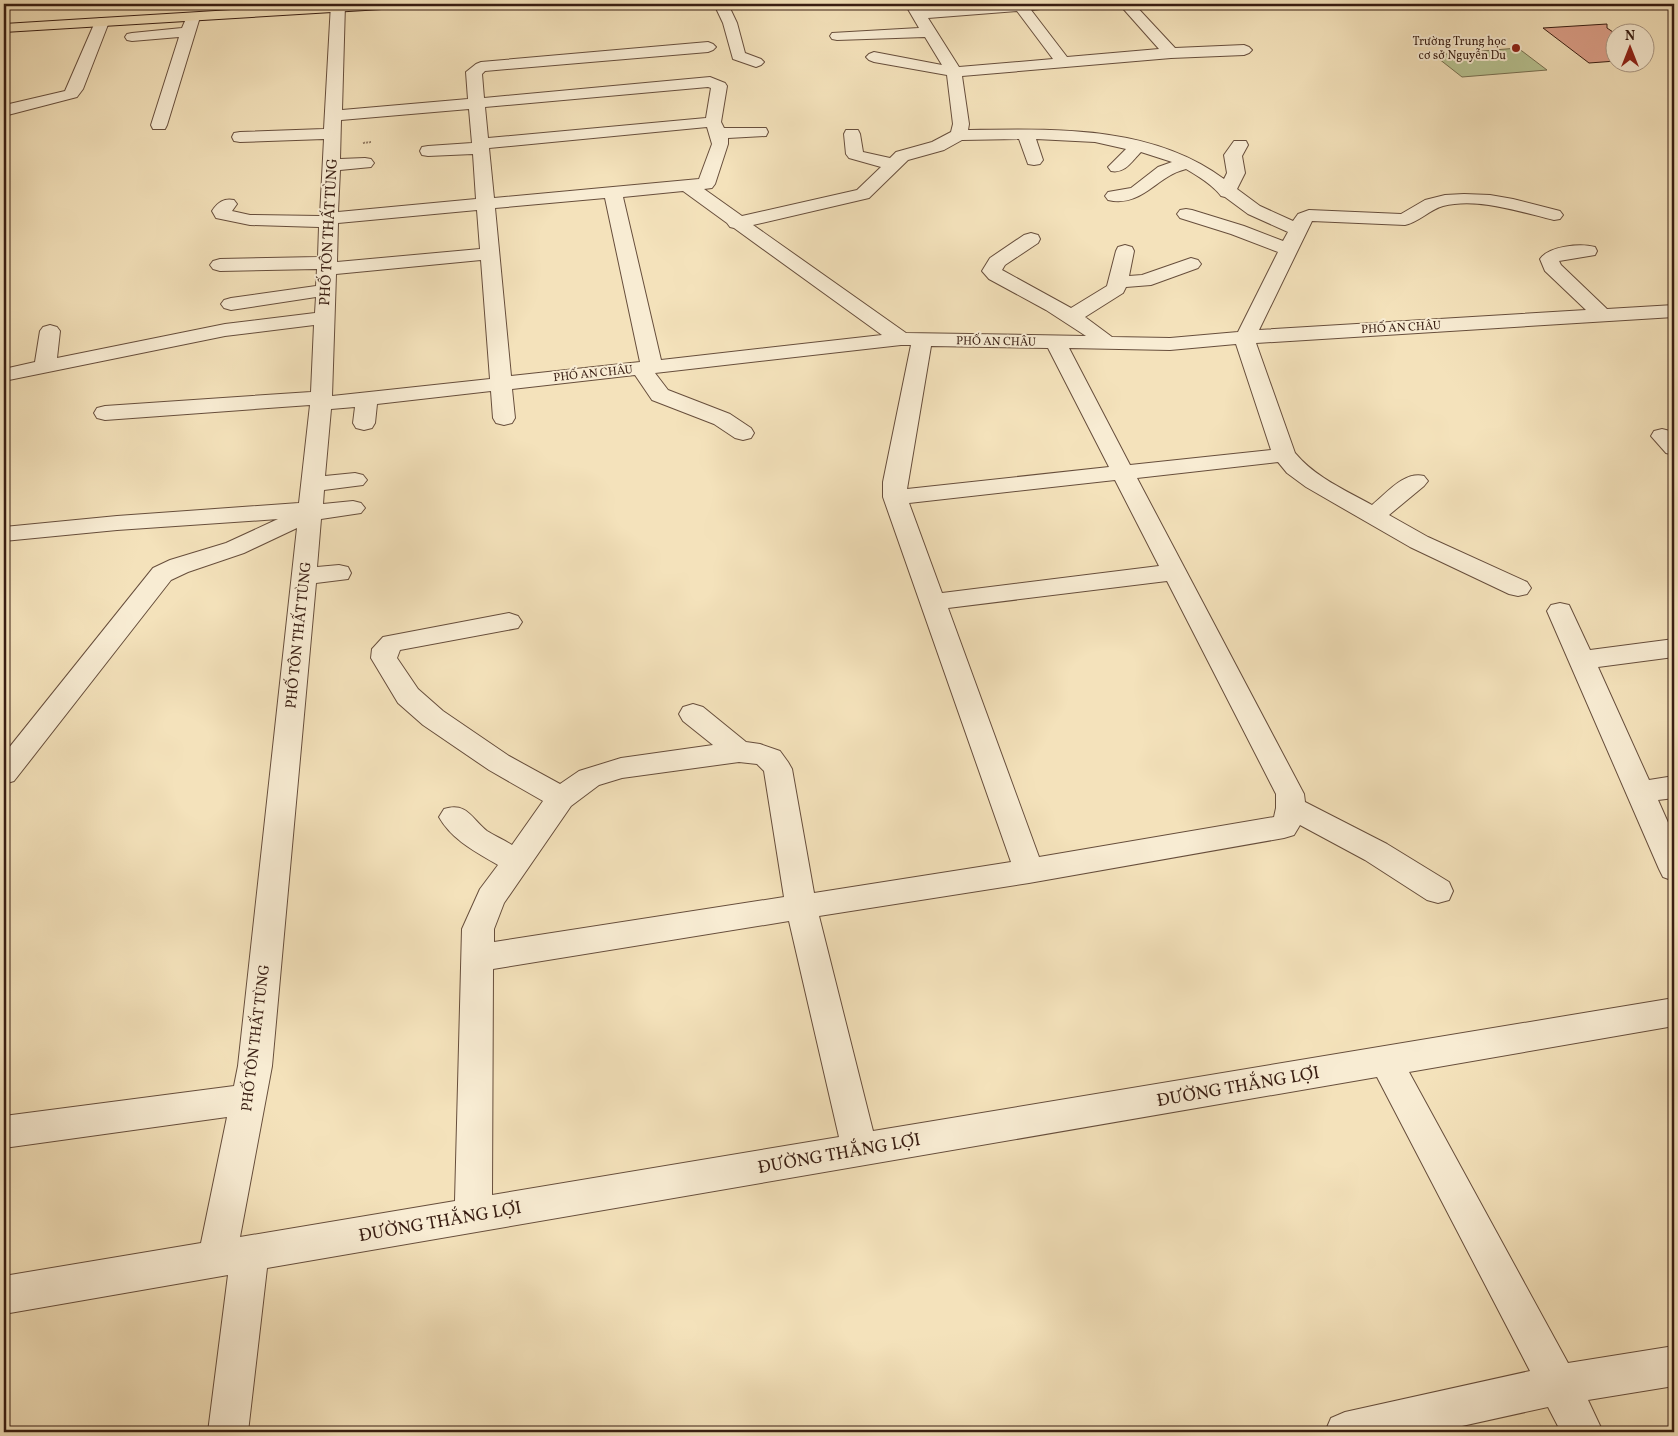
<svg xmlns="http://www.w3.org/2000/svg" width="1678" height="1436" viewBox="0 0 1678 1436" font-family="Vollkorn,serif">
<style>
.green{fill:#b8c493;stroke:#787052}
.building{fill:#dea18b;stroke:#381d12}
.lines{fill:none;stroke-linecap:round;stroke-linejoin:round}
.minor-casing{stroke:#674e3c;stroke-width:2}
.major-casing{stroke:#381d12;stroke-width:2}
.path{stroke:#381d12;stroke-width:2;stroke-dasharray:0.5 1;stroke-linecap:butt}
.minor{fill:#f8ecd3;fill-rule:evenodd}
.major{fill:#f4e2bb;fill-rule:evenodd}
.poi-dot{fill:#8f2418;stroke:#f8ecd3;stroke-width:2}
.labels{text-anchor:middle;stroke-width:4;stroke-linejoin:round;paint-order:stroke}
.far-poi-label{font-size:12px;fill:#381d12;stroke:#f8ecd3;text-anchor:end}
.far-street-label{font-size:12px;fill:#381d12;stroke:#f8ecd3}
.street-label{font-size:15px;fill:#381d12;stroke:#f8ecd3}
.near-street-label{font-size:18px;fill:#381d12;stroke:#f8ecd3}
</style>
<rect width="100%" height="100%" fill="#f4e2bb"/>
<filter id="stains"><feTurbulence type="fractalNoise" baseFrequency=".004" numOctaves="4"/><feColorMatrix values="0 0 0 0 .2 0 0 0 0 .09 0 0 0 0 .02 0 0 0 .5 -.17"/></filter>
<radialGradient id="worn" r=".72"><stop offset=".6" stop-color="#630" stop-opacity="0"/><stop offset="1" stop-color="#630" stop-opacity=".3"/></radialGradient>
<path class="green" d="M1518,48l29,22 -85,7 -28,-22z"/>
<path class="building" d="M1607,24v4l9,6v27l-27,2 -46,-35z"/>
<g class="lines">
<g class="minor-casing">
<g id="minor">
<path d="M4,4h8l-2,3 -6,1z"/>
<path d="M331,4h14l-3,106 126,-11 -2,-27 10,-8 5,-2 227,-20 5,2 3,3 -3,3 -5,2 -223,19 -3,3 2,24 226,-21 15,6 2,3 -6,36 3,6h42l2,4 -2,4 -38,2v6l-13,40 -3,4 -8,1 38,27 115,-26 24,-23 -32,-9 -3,-4 -2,-20 2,-4h12l2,4 3,18 27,6 6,-6 36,-10 19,-10 2,-8 -6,-49 -73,-13 -5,-2 -3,-3 3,-3 5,-2 68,13 -17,-28 -88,3 -5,-1 -2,-3 2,-3 87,-5 -14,-24h14l3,5 77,-5h63l-2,3 -29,3 36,47 92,-8 -40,-45h15l41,44 69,-3 5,2 3,3 -3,3 -5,2 -73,3 -209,18 7,48 -1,6c87,-1 183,-5 256,49l3,-6 -3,-18 10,-14h12l2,4 -6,11 3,17 -8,16 23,17 33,15 5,-7 11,-4 92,4 24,-14 20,-5 19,-1 26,1 23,4 47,12 3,4 -3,4 -6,1c-34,-8 -76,-23 -111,-14 -14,4 -24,16 -38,19l-93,-4 -53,109 327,-20 -41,-39 -5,-12c9,-13 40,-16 55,-12l2,4 -2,4 -36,6 2,4 46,44 67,-4v12l-418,26 39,110c20,24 50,37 77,52 15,-12 32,-34 52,-29l4,5 -4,5 -35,29 39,22 99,45 4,6 -4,6 -9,2 -9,-2 -99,-47 -104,-60 -19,-14 -9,-11 -141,16 167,316 1,8 82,42 62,38 4,9 -4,9 -11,3 -11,-3 -62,-40 -65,-35 -6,10 -10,3 -255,45 -210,33 54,215 801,-133v28l-265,46 159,291 106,-17v40l-86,14 15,32h-42l-13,-25 -113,25h-110l6,-14 14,-6 185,-41 -153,-294 -1110,191 -19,164h-40l20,-157 -224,39v-38l197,-33 26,-126 -223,31v-32l230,-30 4,-20 59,-538 -53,25 -56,19 -17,8 -157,201 -10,3v-30l149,-186 17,-8 56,-17 52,-24 -161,11 -113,11v-14l113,-11 182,-13 11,-98 -205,15 -8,-2 -3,-5 3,-5 8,-2 206,-14 3,-67 -89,11 -221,45v-12l31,-7 5,-31 3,-4 7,-2 7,2 3,4 -3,27 168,-34 90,-11 1,-16 -85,13 -7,-2 -3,-4 3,-4 7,-2 85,-12 1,-17 -97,2 -7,-2 -3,-4 3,-4 7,-2 98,-2 1,-30 -69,-2 -34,-7 -4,-7c6,-9 12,-13 22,-11l3,4 -5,7 18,4 70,1 4,-77 -84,3 -6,-1 -2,-4 2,-4 6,-1 84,-3zM1017,11l36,48 -94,8 -31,-49zM708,87l3,1 -5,30 -218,20 -3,-31zM469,109l3,34 -44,3 -6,1 -2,4 2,4 6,1 45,-2 3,45 -138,13 2,-42 31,-3 3,-4 -3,-4 -6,-1 -25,1 1,-39zM707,127l5,17 -13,35 -205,19 -5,-50zM1019,139l9,25 6,1 6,-1 3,-4 -7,-21 59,3 31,7 -18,18 3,4c14,3 21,-10 30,-19l28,9 3,1 -14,5 -27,21 -23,4 -3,4 3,4c34,8 48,-24 78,-31 12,7 27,16 35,27l4,1 23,17 40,18 -5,9 -39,-15 -52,-16 -6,-1 -6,1 -3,4 3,4 51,16 47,18 -40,80 -68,6 -58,-1 -27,-20 38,-24 3,-6 25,-2 47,-17 3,-4 -3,-4 -7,-2 -49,17 -13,1 5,-25 -2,-4 -7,-2 -7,2 -2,4 -9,35 -36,22 -69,-38 3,-5 33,-22 2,-4 -2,-4 -7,-2 -7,2 -34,23 -8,13 7,8 57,31 40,26 -180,-3 -153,-108 116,-27 39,-38 36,-10 18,-10zM683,191l44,32 3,4 4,1 148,107 -221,25 -38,-163zM605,198l35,164 -129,14 -16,-168zM477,210l3,39 -143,13 1,-39zM481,260l9,119 -158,17 4,-122zM1236,344l35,106 -141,15 -61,-117 101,2zM901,345h10l-28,137v15l128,365 -197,31 -22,-124 -4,-7 -8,-11 -20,-7 -14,-2 -43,-35 -10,-3 -10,3 -4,7 4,7 30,24 -92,13 -42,13 -19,13 -51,-28 -66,-45 -25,-22 -21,-31 3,-8 118,-22 4,-6 -4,-6 -9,-3 -126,24 -11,12 -1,9 27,45 25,22 66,45 54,31 -31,44c-8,-5 -17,-9 -25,-14 -16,-13 -20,-29 -43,-22l-5,8c13,23 37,35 59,48l-18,24 -18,40 -7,272 -215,36 32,-171 44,-483 32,-4 3,-6 -3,-6 -9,-2 -22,2 4,-48 40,-6 4,-5 -4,-5 -8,-2 -30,3 1,-14 39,-5 4,-5 -4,-5 -8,-2 -30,3 6,-67 24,-2 -2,16 3,5 8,2 8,-2 3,-5 2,-19 114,-13 2,27 3,5 8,2 8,-2 3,-5 -3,-29 123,-14 17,25 62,24 21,14 8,2 8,-2 3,-5 -3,-5 -21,-14 -62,-24 -13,-17zM931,346l117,2 61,119 -202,22zM1115,480l44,86 -217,27 -33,-90zM1167,581l109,213v14l-2,9 -235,40 -91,-249zM739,762l18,2 7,7 20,126 -290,45v-13l10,-26 67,-97 28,-21 23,-7zM789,921l50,216 -347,58 1,-226z"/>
<path d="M714,4h14l9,19 8,30 16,6 3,3 -3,3 -5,2 -23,-8 -10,-36z"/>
<path d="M193,13l5,1 2,3 -33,108 -2,4h-12l-2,-4 28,-88 -47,4 -5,-1 -2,-3 2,-3 5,-1 50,-5 6,-14z"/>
<path d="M102,18l5,1 2,3 -26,67 -6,8 -73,19 1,-11 60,-14 30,-69 2,-3z"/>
<path d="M1662,429l8,2 4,5v19l-8,-2 -15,-17 3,-5z"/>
<path d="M1560,603l9,2 21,45 84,-11v18l-76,10 51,113 25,-4v22l-16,2 16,36v45l-11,-4 -4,-8 -112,-258 4,-6z"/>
</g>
</g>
<g class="major-casing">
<path id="major" d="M331,4h74l-2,3 -5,1 -394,24v-8z"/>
</g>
<path class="path" d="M363,143l8,-1"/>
<use href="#minor" class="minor"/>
<use href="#major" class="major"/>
</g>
<circle class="poi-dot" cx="1516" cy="48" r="5"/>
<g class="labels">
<g class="far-poi-label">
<text x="1506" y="45">Trường Trung học<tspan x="1506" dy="14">cơ sở Nguyễn Du</tspan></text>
</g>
<g class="far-street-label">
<text transform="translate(1401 327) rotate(-3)" y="4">PHỐ AN CHÂU</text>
<text transform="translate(996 341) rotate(1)" y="4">PHỐ AN CHÂU</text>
<text transform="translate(593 373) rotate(-6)" y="4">PHỐ AN CHÂU</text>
</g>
<g class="street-label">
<text transform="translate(328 232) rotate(-87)" y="5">PHỐ TÔN THẤT TÙNG</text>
<text transform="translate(298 635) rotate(-84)" y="5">PHỐ TÔN THẤT TÙNG</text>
<text transform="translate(255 1038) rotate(-83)" y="5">PHỐ TÔN THẤT TÙNG</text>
</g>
<g class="near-street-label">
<text transform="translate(1238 1086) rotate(-10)" y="6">ĐƯỜNG THẮNG LỢI</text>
<text transform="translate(839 1153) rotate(-10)" y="6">ĐƯỜNG THẮNG LỢI</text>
<text transform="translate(440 1221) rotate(-10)" y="6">ĐƯỜNG THẮNG LỢI</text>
</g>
</g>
<rect width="1678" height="1436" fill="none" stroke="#f4e2bb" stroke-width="20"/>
<rect x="5" y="5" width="1668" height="1426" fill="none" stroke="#381d12" stroke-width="2.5"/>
<rect x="10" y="10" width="1658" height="1416" fill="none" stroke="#381d12"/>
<g transform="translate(1630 48)"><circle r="24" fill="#f8ecd3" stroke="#ab9986"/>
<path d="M0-4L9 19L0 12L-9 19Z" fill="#8f2418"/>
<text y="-8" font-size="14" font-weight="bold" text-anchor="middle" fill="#381d12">N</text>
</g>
<rect width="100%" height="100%" filter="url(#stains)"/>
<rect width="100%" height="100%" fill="url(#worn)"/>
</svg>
